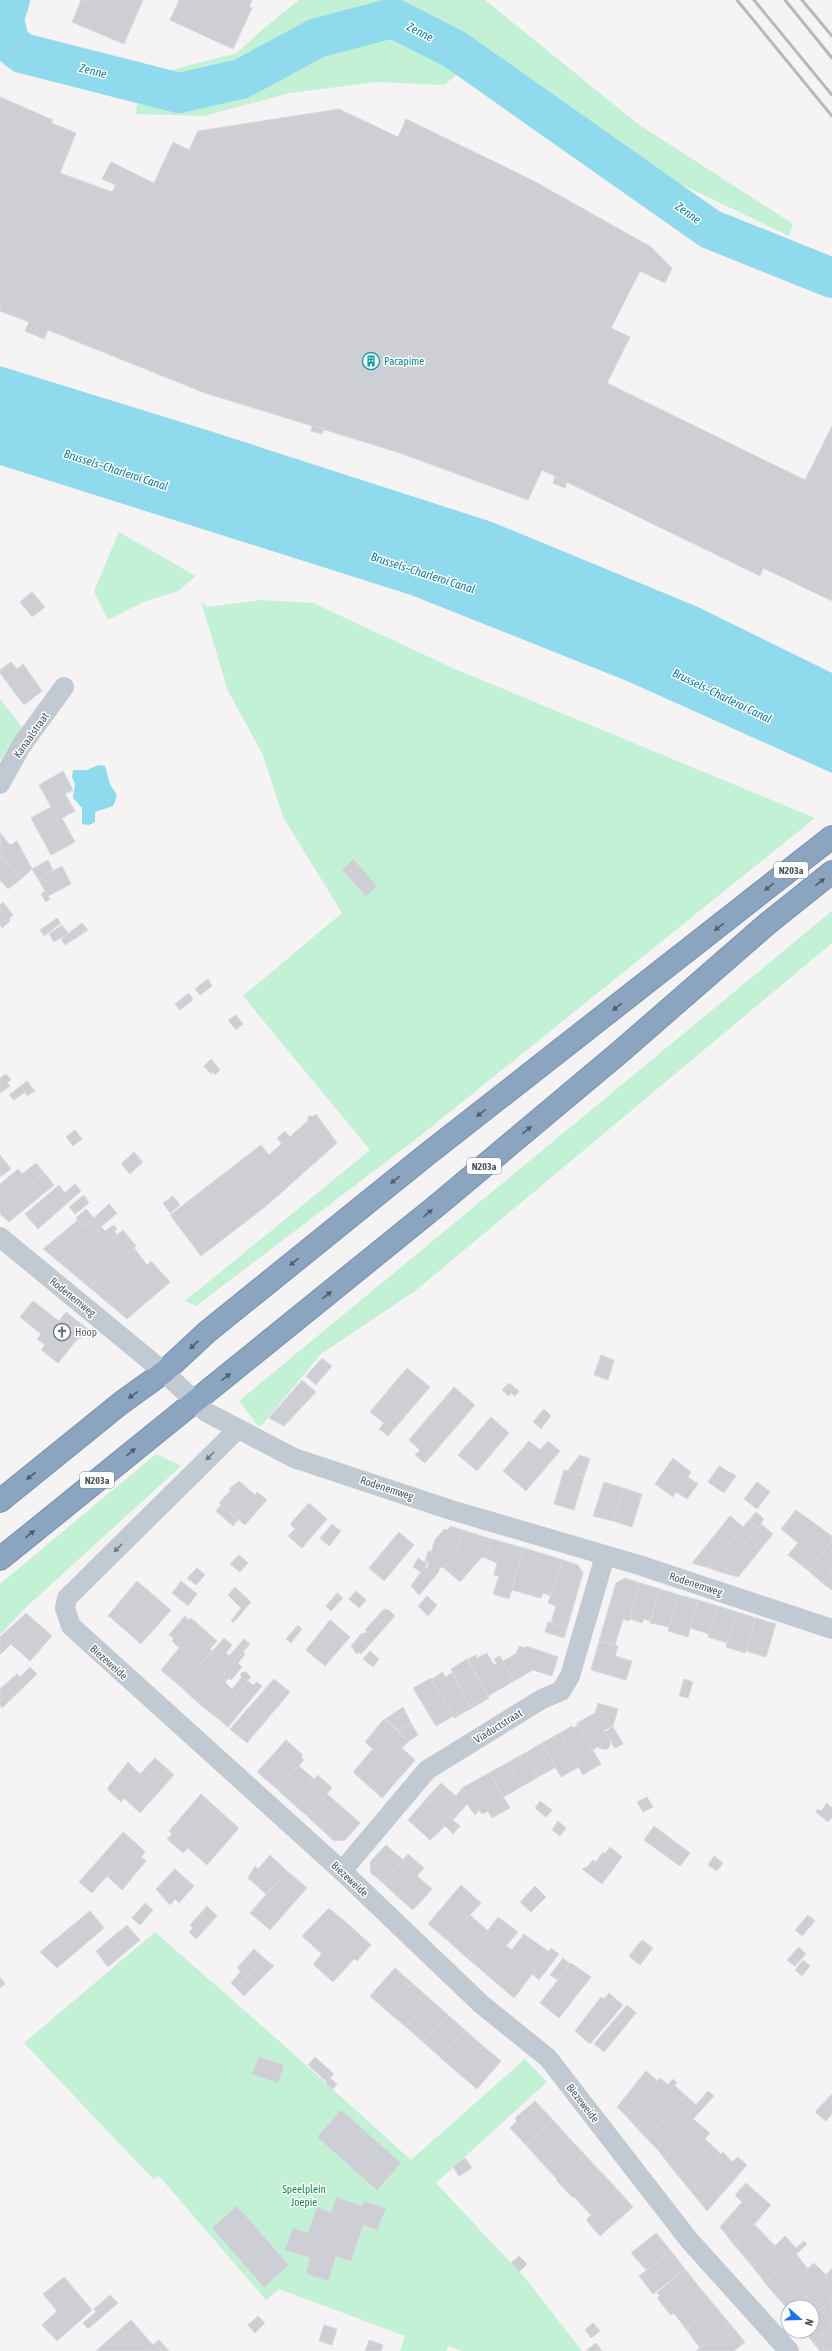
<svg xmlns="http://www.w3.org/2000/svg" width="832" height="2351" viewBox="0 0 832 2351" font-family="'Asap Condensed',sans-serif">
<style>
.green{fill:#c3f1d5}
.water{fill:#90daee}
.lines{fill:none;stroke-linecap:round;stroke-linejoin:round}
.river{stroke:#90daee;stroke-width:40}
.building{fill:#cdcfd5;stroke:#d7d9de}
.highway-casing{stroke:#7690ad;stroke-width:24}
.street{stroke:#c1cad2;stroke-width:20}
.highway{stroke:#8ba5c1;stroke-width:22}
.rail{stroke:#b5b8bd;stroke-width:3}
.oneway{fill:#505e6b}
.oneway2{fill:#6e7983}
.labels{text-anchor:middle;stroke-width:3;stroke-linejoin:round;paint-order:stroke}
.shield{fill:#fff;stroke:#808990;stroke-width:1}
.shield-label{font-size:10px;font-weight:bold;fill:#4a5661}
.culture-label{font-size:11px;fill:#0d838f;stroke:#fff;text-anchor:start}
.street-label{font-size:11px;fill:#4a5661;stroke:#fff}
.worship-label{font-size:11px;fill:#5b616d;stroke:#fff;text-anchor:start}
.park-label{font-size:11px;fill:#17864f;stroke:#fff}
.water-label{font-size:12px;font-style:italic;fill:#0c7c9b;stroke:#fff}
</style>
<rect width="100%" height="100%" fill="#f5f3f3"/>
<g class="green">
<path d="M299,0h186l153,124 155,100 -4,12 -179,-86 -141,-85 -25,20 -68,-3 -86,11 -86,23 -69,-2 9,-37 93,-24 26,-24z"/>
<path d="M119,532l77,44 -18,15 -35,11 -35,18 -14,-29z"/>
<path d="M261,600l52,3 142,66 360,149 -395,318 -224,170 -11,-5 185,-151 -127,-154 99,-83 -59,-96 -20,-62 -35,-64 -27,-90 6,6z"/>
<path d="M0,699l22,28 -22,34z"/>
<path d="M832,911v32l-417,348 -94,63 -59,71 -3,2 -20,-26z"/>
<path d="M156,1454l25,12 -158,144 -23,25v-51z"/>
<path d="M155,1932l132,116 124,112 114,-101 22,23 -111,101 90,96 56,72h-120l-14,-5 -2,5h-46l5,-15 -126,-47 -13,11 -107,-124 -5,4 -130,-137z"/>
</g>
<g class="water">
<path d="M0,366l210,65 282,91 206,85 134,66v100l-205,-92 -216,-86 -411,-130z"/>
<path d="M98,765l7,1c2,5 2,9 4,15 4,13 12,9 4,25l-18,6v10l-6,3 -7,-1v-16l-9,-10 2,-14 -3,-7 1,-7h14z"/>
</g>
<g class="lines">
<path class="river" d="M10,0l-6,18 5,24 13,11 157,40 62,-14 76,-41 76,-20 61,31 256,180 122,49"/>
</g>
<g class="building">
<path d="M81,0h62l-19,44 -52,-22z"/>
<path d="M179,0h73l-3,7 3,1 -19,41 -63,-29z"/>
<path d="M0,97l53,23 -2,3 25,10 -16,40 52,19 4,-7 -14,-6 9,-17 43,21 19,-41 16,8 9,-19 141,-22 59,28 8,-18 126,61 119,67 21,21 -7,15 -25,-12 -29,57 19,9 -23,46 198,97 27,-54v175l-69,-33 -3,8 -218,-106 -14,30 -128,-47 -195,-60 -157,-63 -4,9 -19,-8 4,-9 -29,-11z"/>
<path d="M312,426l12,3 -2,5 -11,-3z"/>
<path d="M555,477l12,5 -2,6 -12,-5z"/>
<path d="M32,592l13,15 -13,10 -12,-15z"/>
<path d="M11,662l6,7 6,-5 19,27 -18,14 -24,-32v-3z"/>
<path d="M63,771l10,19 -8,4 10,17 -13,7 13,24 -24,13 -20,-37 20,-11 -12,-22z"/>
<path d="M0,833l10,12 7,-4 15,28 -11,10 -21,-24z"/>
<path d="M0,855l21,24 -13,10 -8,-9z"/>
<path d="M353,859l24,27 -11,10 -24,-26z"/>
<path d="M48,860l5,10 -15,9 -6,-10z"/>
<path d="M62,866l9,18 -23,12 -10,-17z"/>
<path d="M45,891l5,8 -4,3 -5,-8z"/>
<path d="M3,902l10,13 -4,4 1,2 -8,7 -2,-3v-20z"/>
<path d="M57,918l4,5 -17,13 -4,-6z"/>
<path d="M82,923l6,7 -23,15 -4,-6z"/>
<path d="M62,925l6,8 -14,9 -5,-8z"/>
<path d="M208,979l4,7 -12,9 -5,-6z"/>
<path d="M189,993l4,7 -13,10 -5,-6z"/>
<path d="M236,1015l7,9 -7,6 -8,-10z"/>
<path d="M211,1059l9,11 -5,5 -2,-3 -2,2 -7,-8z"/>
<path d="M6,1074l5,6 -4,3 3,3 -10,7v-15z"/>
<path d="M27,1081l8,10 -8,5 -2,-4 -11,8 -5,-5z"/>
<path d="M316,1114l21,29 -72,64 -64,49 -31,-41 91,-70 8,10 40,-35 -2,-2 3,-3 2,2z"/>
<path d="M75,1130l7,9 -9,7 -7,-9z"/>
<path d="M285,1131l5,6 -8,7 -5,-6z"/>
<path d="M134,1152l9,10 -13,12 -9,-10z"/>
<path d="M0,1155l11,14 -11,8z"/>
<path d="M36,1163l8,10 -44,35v-24l18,-15 4,5z"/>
<path d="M44,1173l10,12 -45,37 -9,-8v-6z"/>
<path d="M75,1184l6,7 -43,38 -13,-15 34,-29 6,8z"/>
<path d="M84,1195l5,8 -14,11 -6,-7z"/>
<path d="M173,1196l7,9 -10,8 -7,-10z"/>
<path d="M109,1204l8,9 -57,50 -17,-14 35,-29 6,7z"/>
<path d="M86,1209l8,9 -10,9 -8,-9z"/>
<path d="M114,1225l3,4 -3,2 3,4 -45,38 -12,-10 41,-36 4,4z"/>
<path d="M123,1230l13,16 -2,2 -45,39 -17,-14z"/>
<path d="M134,1248l13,17 4,-4 19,21 -43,37 -38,-32z"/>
<path d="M33,1301l26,20 7,-9 22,17 -8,10 -1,-2 -21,26 -17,-13 4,-5 -8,-6 4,-5 -21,-17z"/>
<path d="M601,1355l13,5 -6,20 -14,-5z"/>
<path d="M322,1358l10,8 -16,19 -10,-9z"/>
<path d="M407,1368l23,19 -42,49 -9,-7 5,-6 -14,-11z"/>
<path d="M302,1380l14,12 -32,34 -15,-8z"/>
<path d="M509,1383l10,8 -4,5 -4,-3 -2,3 -7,-6z"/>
<path d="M454,1387l21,18 -50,58 -10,-8 5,-5 -11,-10z"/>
<path d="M544,1409l7,7 -10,13 -8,-7z"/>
<path d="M491,1417l18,16 -32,38 -19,-16z"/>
<path d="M529,1441l11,9 8,-9 12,10 -34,40 -23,-20z"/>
<path d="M580,1455l10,4 -6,17 -17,-5z"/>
<path d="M673,1458l18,14 -3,5 10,7 -11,15 -11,-7 -3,5 -18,-13z"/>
<path d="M719,1466l17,10 -12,17 -16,-11z"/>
<path d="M564,1470l20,6 -10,34 -20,-6z"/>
<path d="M239,1481l16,14 2,-3 10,8 -22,25 -26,-22 12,-13 -2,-1z"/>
<path d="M604,1482l19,6 -10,33 -20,-5z"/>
<path d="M757,1482l13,10 -13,17 -13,-10z"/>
<path d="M623,1488l19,6 -10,33 -19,-6z"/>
<path d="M309,1503l18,16 -25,29 -14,-12 7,-7 -5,-5z"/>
<path d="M221,1505l17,15 -5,6 -17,-15z"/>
<path d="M796,1510l36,26v4l-23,31 -21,-16 10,-12 -17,-14z"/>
<path d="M756,1512l8,7 -6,9 -9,-8z"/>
<path d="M730,1516l13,11 -34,41 -17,-5z"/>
<path d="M749,1520l9,8 -35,45 -14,-5z"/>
<path d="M332,1524l9,7 -12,15 -9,-8z"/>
<path d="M761,1524l12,10 -35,43 -15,-4z"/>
<path d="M450,1526l13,4 -7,25 -12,13 -4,-1 -2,6 -19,22 -8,-9 10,-14 -8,-5 5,-9 9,6 -2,4 2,1 2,-6 -4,-1 3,-11 3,1 4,-12 9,-11 4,1z"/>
<path d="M463,1530l28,9 -6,19 -3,-1 -22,25 -16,-14 12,-13z"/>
<path d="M399,1532l15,13 -30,36 -15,-13z"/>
<path d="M491,1539l33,9 -15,51 -16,-5 6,-18 -5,-1 3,-12 -12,-5z"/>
<path d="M832,1540v31l-10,12 -13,-12z"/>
<path d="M524,1548l39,12 -12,36 -8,-3 -2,5 -29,-8z"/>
<path d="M239,1555l9,8 -8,9 -10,-8z"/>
<path d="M563,1560l15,5 5,8 -16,55 -16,-5 5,-17 -8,-3z"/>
<path d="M197,1568l8,7 -9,10 -9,-7z"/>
<path d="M832,1571v19l-10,-7z"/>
<path d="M625,1578l15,5 -11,38 -6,-2 -8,26 -16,-4 17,-58z"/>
<path d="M137,1581l34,29 -30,34 -32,-28 -2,1z"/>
<path d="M181,1581l16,13 -9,12 -16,-13z"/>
<path d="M640,1583l20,6 -10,32 -6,-2 -2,4 -12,-4z"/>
<path d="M235,1587l16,15 -18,21 -2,-2 10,-13 -13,-13z"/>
<path d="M660,1589l19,6 -10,32 -19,-4z"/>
<path d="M356,1591l10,9 -7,8 -10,-9z"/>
<path d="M337,1593l6,5 -12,13 -5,-5z"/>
<path d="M679,1595l19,5 -10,37 -20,-6z"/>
<path d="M427,1596l10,9 -9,11 -10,-10z"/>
<path d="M698,1600l20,6 -9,28 -19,-6z"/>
<path d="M718,1606l19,6 -10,31 -19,-6z"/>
<path d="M384,1609l5,1 6,6 -34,38 -2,-2 -2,2 -6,-8 11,-13 2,1 3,-2 -2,-2z"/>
<path d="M737,1612l19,6 -11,35 -19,-6z"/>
<path d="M26,1613l26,23 -22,25 -19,-17 -11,11v-18z"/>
<path d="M185,1616l4,4 2,-2 26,23 -7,8 2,2 -31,36 -20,-17 18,-22 -7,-7 2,-3 -5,-3z"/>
<path d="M756,1618l20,6 -10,33 -20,-6z"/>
<path d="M330,1620l20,17 -25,29 -19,-16z"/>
<path d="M548,1622l19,6 -3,10 -19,-6z"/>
<path d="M298,1625l4,4 -11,14 -5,-4z"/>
<path d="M224,1638l8,7 -6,8 3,3 15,-17 6,5 -52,59 -17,-16z"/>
<path d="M599,1641l19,5 -3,10 17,5 -6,19 -35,-10z"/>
<path d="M519,1646l6,2 1,-2 32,11 -6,19 -19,-6 -19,11 -11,-20 13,-7z"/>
<path d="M370,1651l9,8 -6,8 -10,-8z"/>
<path d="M243,1652l2,2 -7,9 4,4 -11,13 -2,-2 -4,4 7,7 10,-12 -2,-2 2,-3h4l5,5 -35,40 -18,-14z"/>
<path d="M487,1653l7,12 3,-1 -3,-5 6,-3 14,25 -26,15 -20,-37 8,-4 1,3z"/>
<path d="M467,1659l21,37 -18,10 -19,-37z"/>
<path d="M30,1667l7,7 -35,34 -2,-3v-16l17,-15 3,3z"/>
<path d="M443,1672l2,5 7,-4 18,33 -17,10 -21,-37z"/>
<path d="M431,1678l22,38 -17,10 -23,-38z"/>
<path d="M274,1679l16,13 -43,51 -17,-14z"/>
<path d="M684,1679l9,3 -5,16 -9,-2z"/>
<path d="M248,1681l5,4 4,-3 5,4 -34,41 -12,-10z"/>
<path d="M488,1696l1,2 -17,10 -2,-2z"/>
<path d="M598,1703l20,6 -5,17 -9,4 6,9v7l-4,4 -9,-3 -4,3 -16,-27 18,-10z"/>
<path d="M470,1706l2,2 -18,10 -1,-2z"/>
<path d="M403,1707l8,16 -13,7 -13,-11z"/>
<path d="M384,1719l25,22 -7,7 13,12 -13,15 -37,-33z"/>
<path d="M411,1723l7,12 -9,6 -11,-11z"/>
<path d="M577,1723l24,41 -18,11 -23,-42 12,-7 1,2 5,-3z"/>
<path d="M613,1727l10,17 -8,4 -10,-16z"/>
<path d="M560,1733l19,34 -18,10 -19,-34z"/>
<path d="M286,1740l17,15 -2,2 3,3 -27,29 -20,-17z"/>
<path d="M542,1743l14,24 -18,10 -13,-24z"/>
<path d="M373,1749l29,26 -20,23 -29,-26z"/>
<path d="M525,1753l13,24 -17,10 -14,-24z"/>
<path d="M155,1758l19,17 -34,38 -16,-15 -3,4 -14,-13 21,-27 12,12z"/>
<path d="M507,1763l14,24 -17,10 -15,-24z"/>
<path d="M299,1766l15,13 -22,24 -15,-14z"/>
<path d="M489,1773l21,35 -18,10 -4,-7 -6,3 -20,-26z"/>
<path d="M318,1775l14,13 -25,28 -15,-13z"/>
<path d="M441,1783l15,13 6,-8 17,22 -4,5 -8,-11 -14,16 -26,-22z"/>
<path d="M201,1794l20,18 -38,41 -16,-14 5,-5 -3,-3z"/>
<path d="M327,1794l15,13 -20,23 -15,-14z"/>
<path d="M647,1797l6,10 -10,5 -6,-10z"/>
<path d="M427,1798l33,28 -7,8 -8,-8 -15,14 -22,-20z"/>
<path d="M540,1801l12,9 -6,7 -11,-9z"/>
<path d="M827,1803l5,5v9l-4,5 -12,-10 2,-3 3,2z"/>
<path d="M342,1807l18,16 -15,17 -11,1 -12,-11z"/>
<path d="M221,1812l18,16 -32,37 -19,-17z"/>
<path d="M558,1821l8,7 -6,8 -8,-6z"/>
<path d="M654,1826l36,27 -10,13 -36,-26z"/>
<path d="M123,1832l13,11 -44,50 -13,-11z"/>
<path d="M136,1843l9,9 -4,5 5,4 -24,29 -15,-14z"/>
<path d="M386,1845l17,15 -20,23 -12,-10 -1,-11z"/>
<path d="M610,1847l12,10 -20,27 -20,-15 5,-2 6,-7 3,2 7,-10 2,2z"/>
<path d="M408,1854l16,14 -26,29 -15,-14z"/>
<path d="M270,1855l17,16 -21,23 -18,-16 7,-12 3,3z"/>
<path d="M714,1856l9,7 -6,8 -9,-6z"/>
<path d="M175,1869l19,17 -15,17 -4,-4 -5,6 -14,-16z"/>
<path d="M287,1871l20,17 -37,42 -20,-17z"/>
<path d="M417,1876l15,13 -19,21 -15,-13z"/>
<path d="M461,1885l20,18 -34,37 -19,-16z"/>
<path d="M535,1886l11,11 -15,15 -11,-10z"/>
<path d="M145,1903l8,7 -13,15 -8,-7z"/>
<path d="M207,1906l10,10 -21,23 -7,-7 4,-4 -3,-3z"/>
<path d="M328,1909h2l18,15 -26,30 -20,-18z"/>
<path d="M90,1911l14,17 -47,40 -17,-16z"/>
<path d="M470,1915l18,16 -21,27 -20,-18z"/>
<path d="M808,1915l7,6 -13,15 -7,-6z"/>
<path d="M498,1917l20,15 -12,14 6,4 12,-16 25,18 -35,46 -47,-40z"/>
<path d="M348,1924l23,21 -14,16 -3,-2 -21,23 -20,-18z"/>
<path d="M127,1925l13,15 -32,27 -12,-16z"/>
<path d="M642,1940l11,8 -13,17 -11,-9z"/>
<path d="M799,1947l7,7 -11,12 -8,-6z"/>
<path d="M551,1948l8,6 -20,26 -7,-6z"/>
<path d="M254,1949l10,9 -27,31 -6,-6 10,-12 -4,-3z"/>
<path d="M264,1958l10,8 -30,30 -7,-7z"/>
<path d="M563,1958l7,6 -12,16 -8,-5z"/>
<path d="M803,1960l7,6 -8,10 -7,-6z"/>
<path d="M571,1963l20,14 -32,41 -19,-15z"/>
<path d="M395,1968l17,15 -24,29 -18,-16z"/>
<path d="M0,1977l5,7 -5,4z"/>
<path d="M412,1983l18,16 -24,28 -18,-15z"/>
<path d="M609,1993l14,12 -33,39 -15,-13 26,-34 3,2z"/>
<path d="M430,1999l18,16 -25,27 -17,-15z"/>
<path d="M627,2005l9,8 -32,39 -10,-8z"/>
<path d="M448,2015l17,15 -24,28 -18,-16z"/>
<path d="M465,2030l18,16 -25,27 -17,-15z"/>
<path d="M483,2046l18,15 -24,28 -19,-16z"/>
<path d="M259,2057l25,8 -6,18 -26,-9z"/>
<path d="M315,2057l19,17 -7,8 -19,-17z"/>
<path d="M646,2071l12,10 -31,36 -10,-10z"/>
<path d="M330,2078l7,6 -4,5 -7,-6z"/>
<path d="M660,2078l8,7 5,-6 4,4 -40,45 -10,-11z"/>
<path d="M674,2085l11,10 -38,44 -10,-11z"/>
<path d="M708,2091l6,5 -21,23 17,14 -35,39 -18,-23z"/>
<path d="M832,2094v20l-6,7 -11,-9z"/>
<path d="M685,2095l11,10 -39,44 -10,-10z"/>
<path d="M535,2101l18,19 -27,25 -16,-17 7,-7 -2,-3z"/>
<path d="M341,2110l60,53 -24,27 -60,-53z"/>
<path d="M553,2120l16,18 -27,25 -16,-18z"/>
<path d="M569,2138l16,17 -28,24 -15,-16z"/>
<path d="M705,2139l16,15 -31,36 -15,-18z"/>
<path d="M723,2152l9,10 6,-5 9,8 -40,46 -17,-21z"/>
<path d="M585,2155l16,17 -28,26 -17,-18z"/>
<path d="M465,2158l7,10 -13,8 -6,-9z"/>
<path d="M601,2172l16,17 -26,26 -17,-18z"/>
<path d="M746,2183l10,9 -11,13 -10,-10z"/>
<path d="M617,2189l16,18 -33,29 -14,-16z"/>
<path d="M756,2192l15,13 -36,41 -15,-19 22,-25 3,3z"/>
<path d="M337,2197l25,9 2,-5 22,7 -9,22 -14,-5 -12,36 -15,-5 -8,25 -22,-7 4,-16 -25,-8 8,-22 15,5 9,-26 14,6z"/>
<path d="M237,2206l52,59 -25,22 -52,-59z"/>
<path d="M754,2224l21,22 -22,21 -18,-21z"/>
<path d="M656,2233l15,18 -25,19 -15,-17z"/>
<path d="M785,2236l11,12 8,-7 3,3 -42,39 -12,-16z"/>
<path d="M671,2251l14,18 -32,25 -14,-18z"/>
<path d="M796,2254l12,15 -31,28 -12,-14z"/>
<path d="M519,2256l8,8 -8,8 -8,-9z"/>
<path d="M814,2263l12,12 -28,32h-10v2l-11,-12z"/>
<path d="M832,2268v28l-20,23v-12h-14l27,-31 3,3 -2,-4z"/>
<path d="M685,2269l15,19 -31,25 -12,-15 3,-2 -3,-3z"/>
<path d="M64,2277l28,33 -35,31 -15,-16 15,-14 -14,-17z"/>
<path d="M700,2288l15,18 -29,23 -12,-16 -3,2 -2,-2z"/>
<path d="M110,2295l8,8 -30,26 -5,-6 13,-11 -2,-3z"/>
<path d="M832,2296v28l-18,20 -10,-13h8v-12z"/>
<path d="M715,2306l15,18 -30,24 -14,-19z"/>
<path d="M258,2316l7,7 -10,10 -7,-8z"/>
<path d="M131,2320l22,25 -7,6h-50z"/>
<path d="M593,2323l7,8 -9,7 -6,-8z"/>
<path d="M730,2324l15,18 -11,9h-38z"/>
<path d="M832,2324v27h-12l-6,-7z"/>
<path d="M324,2325l13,4 -5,16 -13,-4z"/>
<path d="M159,2340l10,11h-7l-7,-8z"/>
<path d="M369,2340l14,5 -2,6h-16z"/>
<path d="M155,2343l7,8h-16l7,-6z"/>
<path d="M596,2343l6,8h-14l-1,-1z"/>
</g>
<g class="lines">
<g class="highway-casing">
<g id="highway">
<path d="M0,1501l121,-98 43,-31 43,-40 218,-176 407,-319"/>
<path d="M0,1559l440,-356 180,-151 147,-128 65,-52"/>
</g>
</g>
<g class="street">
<path d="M0,784l21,-38 43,-59"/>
<path d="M0,1237l164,135 42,40 88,46 157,52 188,55 193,64"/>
<path d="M238,1429l-171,169 -2,10 6,18 271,245 139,133 67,54 141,182 100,111"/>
<path d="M342,1871l85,-101 115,-71 19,-8 9,-15 35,-120"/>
</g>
<use href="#highway" class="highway"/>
<g class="rail">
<path d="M737,0l95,116"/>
<path d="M754,0l78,95"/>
<path d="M785,0l47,58"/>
<path d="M802,0l30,36"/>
</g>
</g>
<defs><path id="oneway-solid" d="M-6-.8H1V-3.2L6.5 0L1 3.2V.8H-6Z"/></defs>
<g class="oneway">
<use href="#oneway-solid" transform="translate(820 882) rotate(-39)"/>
<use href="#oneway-solid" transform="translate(769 887) rotate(141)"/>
<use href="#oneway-solid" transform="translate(719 927) rotate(142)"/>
<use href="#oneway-solid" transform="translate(617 1007) rotate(142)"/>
<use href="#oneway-solid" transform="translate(481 1113) rotate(142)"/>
<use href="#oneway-solid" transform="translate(527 1130) rotate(-40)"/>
<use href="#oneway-solid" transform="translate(395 1180) rotate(141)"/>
<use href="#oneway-solid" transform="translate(428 1213) rotate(-39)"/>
<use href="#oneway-solid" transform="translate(294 1262) rotate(141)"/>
<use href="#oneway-solid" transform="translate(327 1295) rotate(-39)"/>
<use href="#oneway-solid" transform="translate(194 1345) rotate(137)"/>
<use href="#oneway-solid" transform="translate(226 1377) rotate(-38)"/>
<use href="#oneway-solid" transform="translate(133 1395) rotate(145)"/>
<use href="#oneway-solid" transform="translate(131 1452) rotate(-39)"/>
<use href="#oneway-solid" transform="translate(31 1476) rotate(141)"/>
<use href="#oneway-solid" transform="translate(30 1534) rotate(-39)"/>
</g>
<g class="oneway2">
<use href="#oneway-solid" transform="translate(210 1456) rotate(135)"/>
<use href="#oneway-solid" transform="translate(118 1548) rotate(135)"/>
</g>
<defs>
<g id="building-ring" transform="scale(0.9)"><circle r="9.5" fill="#fff" stroke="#0f9aa8" stroke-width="1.5"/><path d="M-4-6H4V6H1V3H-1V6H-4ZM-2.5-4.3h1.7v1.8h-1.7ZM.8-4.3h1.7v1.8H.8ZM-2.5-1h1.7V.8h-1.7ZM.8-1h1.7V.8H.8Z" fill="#0f9aa8"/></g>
<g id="church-ring" transform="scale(0.9)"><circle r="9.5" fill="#fff" stroke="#6b7280" stroke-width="1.5"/><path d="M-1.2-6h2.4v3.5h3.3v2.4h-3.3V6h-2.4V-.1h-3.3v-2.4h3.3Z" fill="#6b7280"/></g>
</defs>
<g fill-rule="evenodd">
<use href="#building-ring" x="371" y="361"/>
<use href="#church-ring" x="62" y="1332"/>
</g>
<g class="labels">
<g class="shield">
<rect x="774" y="862" width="34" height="16" rx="3"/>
<rect x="467" y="1158" width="34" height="16" rx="3"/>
<rect x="80" y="1472" width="34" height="16" rx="3"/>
</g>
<g class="shield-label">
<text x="791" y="874">N203a</text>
<text x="484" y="1170">N203a</text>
<text x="97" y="1484">N203a</text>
</g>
<g class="culture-label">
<text x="384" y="365">Pacapime</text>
</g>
<g class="street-label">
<text transform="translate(31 735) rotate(-55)" y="4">Kanaalstraat</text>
<text transform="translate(73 1297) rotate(39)" y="4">Rodenemweg</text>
<text transform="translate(387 1488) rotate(18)" y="4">Rodenemweg</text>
<text transform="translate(696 1584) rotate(18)" y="4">Rodenemweg</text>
<text transform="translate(109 1662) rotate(42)" y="4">Biezeweide</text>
<text transform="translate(498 1726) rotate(-32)" y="4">Viaductstraat</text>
<text transform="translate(350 1879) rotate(43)" y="4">Biezeweide</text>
<text transform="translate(583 2103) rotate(52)" y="4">Biezeweide</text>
</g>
<g class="worship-label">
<text x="75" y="1336">Hoop</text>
</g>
<g class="park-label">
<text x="304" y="2193">Speelplein<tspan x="304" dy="13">Joepie</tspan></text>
</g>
<g class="water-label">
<text transform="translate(420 32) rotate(27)" y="4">Zenne</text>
<text transform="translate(93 71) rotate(14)" y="4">Zenne</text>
<text transform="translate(688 213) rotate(35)" y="4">Zenne</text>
<text transform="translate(116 470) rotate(18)" y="4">Brussels–Charleroi Canal</text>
<text transform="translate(423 573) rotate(18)" y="4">Brussels–Charleroi Canal</text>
<text transform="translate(722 696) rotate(26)" y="4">Brussels–Charleroi Canal</text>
</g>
</g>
<g transform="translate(800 2319) rotate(110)"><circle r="19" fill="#ffffff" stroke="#b7bbc0"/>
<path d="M0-3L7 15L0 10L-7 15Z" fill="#1a73e8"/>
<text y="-6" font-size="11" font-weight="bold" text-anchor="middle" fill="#4a5661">N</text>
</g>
</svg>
